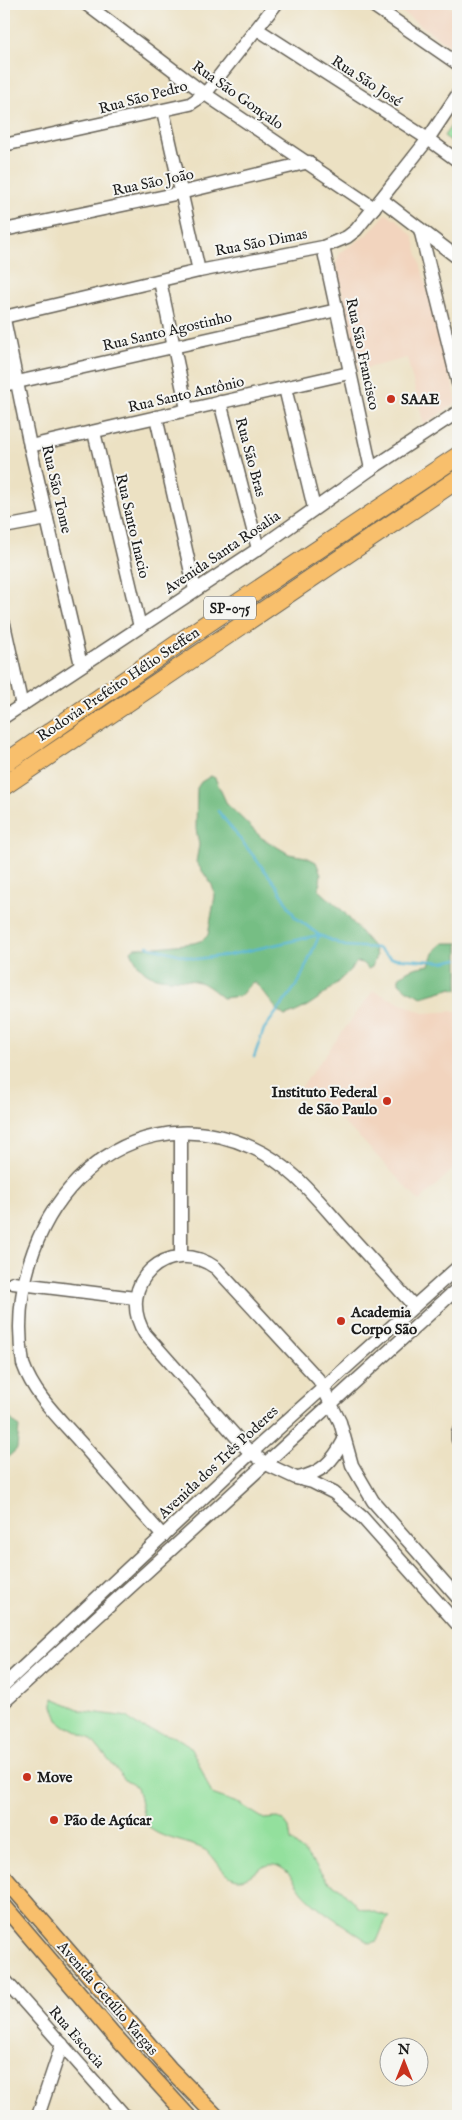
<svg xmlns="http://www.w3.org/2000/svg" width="462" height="2120" viewBox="0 0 462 2120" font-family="'IM FELL English',serif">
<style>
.built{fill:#f2d4be}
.green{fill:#93e09d;stroke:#587e5c}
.forest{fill:#76be84;stroke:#496d50}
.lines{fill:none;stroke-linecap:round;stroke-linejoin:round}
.stream{stroke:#54b5d2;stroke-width:2.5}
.minor-casing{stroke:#656156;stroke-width:15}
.major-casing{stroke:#656156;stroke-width:18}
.highway-casing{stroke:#656156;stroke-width:20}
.minor{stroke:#fff;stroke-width:12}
.major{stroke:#f8bf6c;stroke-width:15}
.highway{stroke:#f8bf6c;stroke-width:18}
.poi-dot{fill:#c8321e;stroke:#f6f6f2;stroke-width:2}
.labels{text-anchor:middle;stroke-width:4;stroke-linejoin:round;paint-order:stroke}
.shield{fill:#f6f6f2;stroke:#5d5d5c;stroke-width:1}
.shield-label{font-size:14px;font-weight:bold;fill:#1c1c1c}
.street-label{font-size:15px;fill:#1c1c1c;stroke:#f6f6f2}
.poi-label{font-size:15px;font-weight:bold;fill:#1c1c1c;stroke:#f6f6f2;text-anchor:start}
</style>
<rect width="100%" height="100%" fill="#f6f6f2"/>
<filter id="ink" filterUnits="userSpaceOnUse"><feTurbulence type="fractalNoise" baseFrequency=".02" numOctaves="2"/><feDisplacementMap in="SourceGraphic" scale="10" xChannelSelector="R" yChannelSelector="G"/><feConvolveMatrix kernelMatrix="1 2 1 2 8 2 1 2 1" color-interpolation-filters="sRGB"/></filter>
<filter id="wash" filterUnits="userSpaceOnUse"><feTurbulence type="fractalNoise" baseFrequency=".0096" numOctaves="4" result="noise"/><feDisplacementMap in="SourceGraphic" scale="20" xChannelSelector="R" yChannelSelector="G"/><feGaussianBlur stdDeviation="1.12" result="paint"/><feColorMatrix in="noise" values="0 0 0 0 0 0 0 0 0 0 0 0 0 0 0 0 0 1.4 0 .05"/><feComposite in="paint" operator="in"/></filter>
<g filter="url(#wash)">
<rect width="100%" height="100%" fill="#ece1c3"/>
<g class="built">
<path d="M391,4h54l13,9v39z"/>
<path d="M386,214l11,6 16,16 44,166 -33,23 -17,-67 -48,12 -23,-106 4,-11 28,-19z"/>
<path d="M373,991l50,22 35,-2v154l-39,36 -57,-61 -31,-28 -32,-22z"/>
</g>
<g class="green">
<path d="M458,116v30l-14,-10z"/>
<path d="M53,1698l30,13 45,6c15,20 46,11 62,31 9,11 15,33 22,46l28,10 24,15 13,-1 6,2 6,8 2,13 19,17 17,23 14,8 17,18 32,10 -5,5 -8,19 -7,2c-21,-15 -44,-28 -62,-45 -10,-9 -16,-25 -28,-31 -17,-9 -25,12 -41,12 -17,-1 -21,-21 -34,-29 -14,-8 -41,-11 -53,-20 -10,-9 -11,-30 -15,-43l-11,-6 -35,-42 -25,-13 -8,-6 -5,-14z"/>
</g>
<g class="forest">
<path d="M211,776l4,2 12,26 35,34 27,16 17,3 10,5 5,12 -2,16 24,21 31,37 2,8 -4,11 -4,2 -6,-6 -5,-1c-18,21 -45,46 -72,54l-6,-4 -24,-30 -4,1 -11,13 -17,2c-6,-5 -13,-11 -19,-14 -29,-12 -57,8 -73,-33l3,-3 23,-1 37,-4 9,-3 5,-5 7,-39 -3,-11 -16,-23 3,-17 -3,-16 1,-41 4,-6z"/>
<path d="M443,943h15v47l-6,-2 -30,9 -15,-7 -8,-7v-5c8,-10 19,-11 30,-13l7,-16z"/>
<path d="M4,1412l15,15 -2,22 -10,9h-3z"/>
</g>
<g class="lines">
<g class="stream">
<path d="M218,811l59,75 18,31 24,18 26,11 32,2 14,10 53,4 14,-3"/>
<path d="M147,946l49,13 33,-4 90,-20"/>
<path d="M254,1057l10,-28 35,-47 20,-46"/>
</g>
</g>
</g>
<g filter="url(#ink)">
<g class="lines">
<g class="minor-casing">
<g id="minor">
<path d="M86,4l119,90 169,114"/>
<path d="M371,4l87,60"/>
<path d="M257,29l171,110 30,22"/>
<path d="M163,111l36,160"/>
<path d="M4,145l186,-41 15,-10 71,-90"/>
<path d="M381,199l77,59"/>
<path d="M420,229l38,154"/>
<path d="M4,230l176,-37 129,-31"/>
<path d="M323,247l48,222"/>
<path d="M160,281l27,128"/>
<path d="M4,317l195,-46 124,-24 24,-10 9,-7 25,-31 47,-60 30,-45"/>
<path d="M4,319l26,127 51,219"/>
<path d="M4,385l333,-75"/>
<path d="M285,388l29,120"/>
<path d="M220,402l38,147"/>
<path d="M156,417l39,173"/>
<path d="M94,432l46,195"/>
<path d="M30,446l319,-73"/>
<path d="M4,527l43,-8"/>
<path d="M4,624l18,82"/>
<path d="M4,717l254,-168 113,-80 87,-57"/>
<path d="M181,1133v123"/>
<path d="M13,1283l122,15"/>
<path d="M458,1432v8"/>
<path d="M298,1478c24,-5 35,-17 46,-38"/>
<path d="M163,1536c-28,-31 -55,-62 -82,-93 -22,-25 -47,-48 -58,-79 -23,-141 92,-278 230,-216 38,17 62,49 89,79 24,26 48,53 72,79"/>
<path d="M458,1598l-85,-97 -21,-36 -12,-43 -21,-42 -103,-112c-48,-34 -102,16 -71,66l101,114 20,16 30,14 16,4 22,11 28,24 96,108"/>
<path d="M4,1685l248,-233 206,-185"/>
<path d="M4,1702l454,-414"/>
<path d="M4,1979l121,137"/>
<path d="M38,2116l24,-72"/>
</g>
</g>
<g class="major-casing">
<g id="major">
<path d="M4,1877l165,191 47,48"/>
<path d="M4,1906l109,128 75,82"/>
</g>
</g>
<g class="highway-casing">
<g id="highway">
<path d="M4,764l198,-137 256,-171"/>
<path d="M4,786l454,-307"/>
</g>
</g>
<use href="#minor" class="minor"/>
<use href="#major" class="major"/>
<use href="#highway" class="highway"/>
</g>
</g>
<g class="poi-dot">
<circle cx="391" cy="399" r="5"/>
<circle cx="387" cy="1101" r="5"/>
<circle cx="341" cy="1321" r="5"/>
<circle cx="27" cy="1777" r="5"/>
<circle cx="54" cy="1820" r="5"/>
</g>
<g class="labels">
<rect class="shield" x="204" y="596.5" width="52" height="23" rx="4"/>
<g class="shield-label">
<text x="230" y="613">SP-075</text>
</g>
<g class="street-label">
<text transform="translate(367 81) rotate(33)" y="5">Rua São José</text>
<text transform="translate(238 95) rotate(35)" y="5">Rua São Gonçalo</text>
<text transform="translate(143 97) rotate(-15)" y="5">Rua São Pedro</text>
<text transform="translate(153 182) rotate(-12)" y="5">Rua São João</text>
<text transform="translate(261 242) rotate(-11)" y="5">Rua São Dimas</text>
<text transform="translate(167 331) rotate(-13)" y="5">Rua Santo Agostinho</text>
<text transform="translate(363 354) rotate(78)" y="5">Rua São Francisco</text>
<text transform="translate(186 394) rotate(-13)" y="5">Rua Santo Antônio</text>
<text transform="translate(251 457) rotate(75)" y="5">Rua São Bras</text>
<text transform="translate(57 489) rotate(77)" y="5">Rua São Tome</text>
<text transform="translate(133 526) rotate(77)" y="5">Rua Santo Inacio</text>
<text transform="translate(222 552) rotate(-34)" y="5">Avenida Santa Rosalia</text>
<text transform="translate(118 684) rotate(-34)" y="5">Rodovia Prefeito Hélio Steffen</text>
<text transform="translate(218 1462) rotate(-43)" y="5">Avenida dos Três Poderes</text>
<text transform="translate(108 1998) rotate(49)" y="5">Avenida Getúlio Vargas</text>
<text transform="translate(77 2037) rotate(49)" y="5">Rua Escocia</text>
</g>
<g class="poi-label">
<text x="401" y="404">SAAE</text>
<text x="377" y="1097" text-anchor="end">Instituto Federal<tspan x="377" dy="17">de São Paulo</tspan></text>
<text x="351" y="1317">Academia<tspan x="351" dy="17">Corpo São</tspan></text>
<text x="37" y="1782">Move</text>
<text x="64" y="1825">Pão de Açúcar</text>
</g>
</g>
<rect width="462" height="2120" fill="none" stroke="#f6f6f2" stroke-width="20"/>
<g transform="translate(404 2062)"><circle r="24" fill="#f6f6f2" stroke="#9f9f9c"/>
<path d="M0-4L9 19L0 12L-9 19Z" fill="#c8321e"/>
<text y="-8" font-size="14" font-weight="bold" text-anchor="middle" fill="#1c1c1c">N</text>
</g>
</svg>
